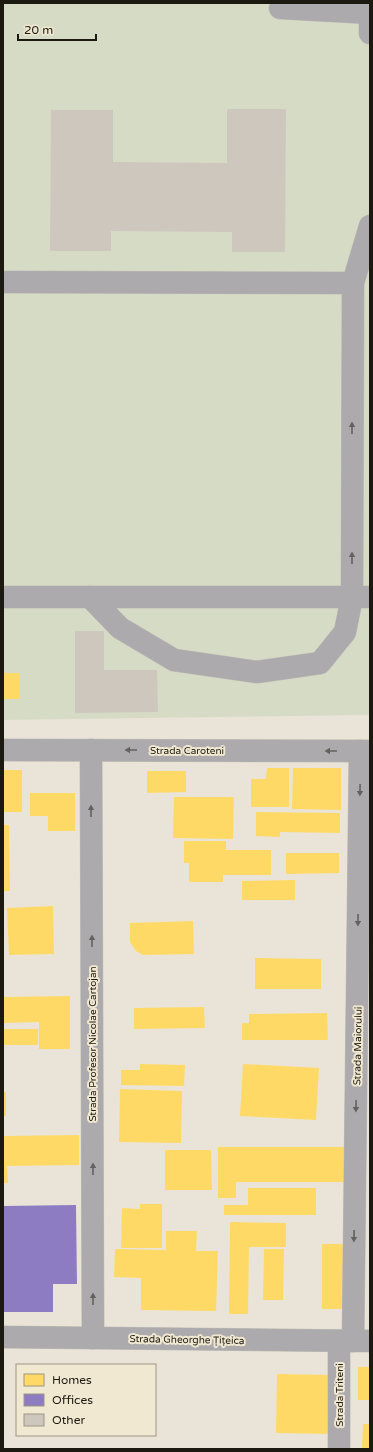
<svg xmlns="http://www.w3.org/2000/svg" width="373" height="1452" viewBox="0 0 373 1452" font-family="'Varela Round',sans-serif">
<style>
.green{fill:#d6dbc6}
.homes{fill:#ffd966}
.offices{fill:#8e7cc3}
.building{fill:#cdc7be}
.lines{fill:none;stroke-linecap:round;stroke-linejoin:round}
.minor-casing{stroke:#c3bfb6;stroke-width:23}
.minor{stroke:#acaaad;stroke-width:22}
.oneway{fill:#64625f}
.labels{text-anchor:middle;stroke-width:4;stroke-linejoin:round;paint-order:stroke}
.street-label{font-size:10px;fill:#1c1911;stroke:#f1e8d1}
</style>
<rect width="100%" height="100%" fill="#eae4d8"/>
<path class="green" d="M3,3h367v712l-367,5z"/>
<g class="homes">
<rect x="3" y="673" width="17" height="26"/>
<path d="M267,768h22v39h-38v-28h15z"/>
<path d="M293,768h48v42l-49,-1z"/>
<rect x="3" y="770" width="19" height="42"/>
<path d="M147,771h39v21l-39,1z"/>
<path d="M30,793h45v38h-27v-15h-18z"/>
<path d="M174,797h60l-1,42 -60,-1z"/>
<path d="M256,812l84,1v20l-60,-1v5l-24,-1z"/>
<path d="M3,825h6l1,66h-7z"/>
<path d="M184,841h42v9h45v25h-48v7h-34v-19h-5z"/>
<path d="M286,853h53v20l-53,1z"/>
<path d="M295,880v20h-53v-19z"/>
<path d="M53,906l1,48 -45,1 -2,-47z"/>
<path d="M193,921l1,33 -51,1 -7,-4 -6,-9v-19z"/>
<path d="M255,958l66,1v30h-66z"/>
<path d="M70,996v53h-31v-27l-36,1v-26z"/>
<path d="M204,1007l1,21 -71,1v-21z"/>
<path d="M327,1013l1,27h-86v-17h7v-9z"/>
<rect x="3" y="1029" width="35" height="16"/>
<path d="M140,1064l45,1 -1,21 -63,-1v-15h19z"/>
<path d="M243,1064l76,4 -3,52 -76,-4z"/>
<path d="M120,1089l62,2 -1,52 -62,-1z"/>
<rect x="3" y="1092" width="3" height="24"/>
<path d="M79,1135v30l-72,1 1,17h-5v-47z"/>
<path d="M218,1147h131v35h-113v16h-18z"/>
<path d="M165,1150h46l1,40h-47z"/>
<path d="M248,1188h68v27h-92v-10h24z"/>
<path d="M140,1204h22v44h-41l1,-40 18,1z"/>
<path d="M230,1222l56,1v24h-37l-1,67h-19z"/>
<path d="M166,1231h31l-1,20h22l-2,60 -75,-1v-32l-27,-1 1,-28 51,1z"/>
<rect x="322" y="1244" width="22" height="65"/>
<path d="M264,1249h20l-1,51h-20z"/>
<rect x="358" y="1367" width="12" height="33"/>
<path d="M277,1374l55,1 -1,59 -55,-1z"/>
<path d="M363,1424h7v25h-8z"/>
</g>
<path class="offices" d="M76,1205l1,79h-24v28h-50v-106z"/>
<g class="building">
<path d="M227,109h59l-1,143h-53v-20l-121,-1v20h-61l1,-141h62v52l114,1z"/>
<path d="M75,631h29v39h53l1,42 -83,1z"/>
</g>
<g class="lines">
<g class="minor-casing">
<g id="minor">
<path d="M280,8l90,5"/>
<path d="M370,13v20"/>
<path d="M3,282l350,1"/>
<path d="M3,597h367"/>
<path d="M90,597l30,31 54,32 83,12 63,-9 25,-31 7,-35 1,-314 17,-57"/>
<path d="M3,750l367,1"/>
<path d="M91,750l2,588"/>
<path d="M3,1337l367,4"/>
<path d="M353,1341l7,-590"/>
<path d="M339,1449v-108"/>
</g>
</g>
<use href="#minor" class="minor"/>
</g>
<defs><path id="oneway-solid" d="M-6-.8H1V-3.2L6.5 0L1 3.2V.8H-6Z"/></defs>
<g class="oneway">
<use href="#oneway-solid" transform="translate(352 428) rotate(-90)"/>
<use href="#oneway-solid" transform="translate(352 558) rotate(-90)"/>
<use href="#oneway-solid" transform="translate(131 750) rotate(-180)"/>
<use href="#oneway-solid" transform="translate(331 751) rotate(-180)"/>
<use href="#oneway-solid" transform="translate(360 790) rotate(91)"/>
<use href="#oneway-solid" transform="translate(91 811) rotate(-90)"/>
<use href="#oneway-solid" transform="translate(358 920) rotate(91)"/>
<use href="#oneway-solid" transform="translate(92 941) rotate(-90)"/>
<use href="#oneway-solid" transform="translate(356 1106) rotate(91)"/>
<use href="#oneway-solid" transform="translate(93 1169) rotate(-90)"/>
<use href="#oneway-solid" transform="translate(354 1236) rotate(91)"/>
<use href="#oneway-solid" transform="translate(93 1299) rotate(-90)"/>
</g>
<g class="labels">
<g class="street-label">
<text x="187" y="754">Strada Caroteni</text>
<text transform="translate(92 1044) rotate(-90)" y="4">Strada Profesor Nicolae Cartojan</text>
<text transform="translate(357 1046) rotate(-89)" y="4">Strada Maiorului</text>
<text transform="translate(187 1339) rotate(1)" y="4">Strada Gheorghe Țițeica</text>
<text transform="translate(339 1395) rotate(-90)" y="4">Strada Triteni</text>
</g>
</g>
<rect width="373" height="1452" fill="none" stroke="#1c1911" stroke-width="8"/>
<rect x="16" y="1364" width="140" height="72" fill="#f1e8d1" stroke="#9c9584"/>
<rect x="24" y="1374" width="20" height="12" fill="#ffd966" stroke="#9c9584"/>
<text x="52" y="1384" font-size="12" fill="#1c1911">Homes</text>
<rect x="24" y="1394" width="20" height="12" fill="#8e7cc3" stroke="#9c9584"/>
<text x="52" y="1404" font-size="12" fill="#1c1911">Offices</text>
<rect x="24" y="1414" width="20" height="12" fill="#cdc7be" stroke="#9c9584"/>
<text x="52" y="1424" font-size="12" fill="#1c1911">Other</text>
<path d="M18 34v6h78v-6" fill="none" stroke="#1c1911" stroke-width="2"/>
<text x="24" y="34" font-size="12" fill="#1c1911" stroke="#f1e8d1" stroke-width="3" paint-order="stroke">20 m</text>
</svg>
